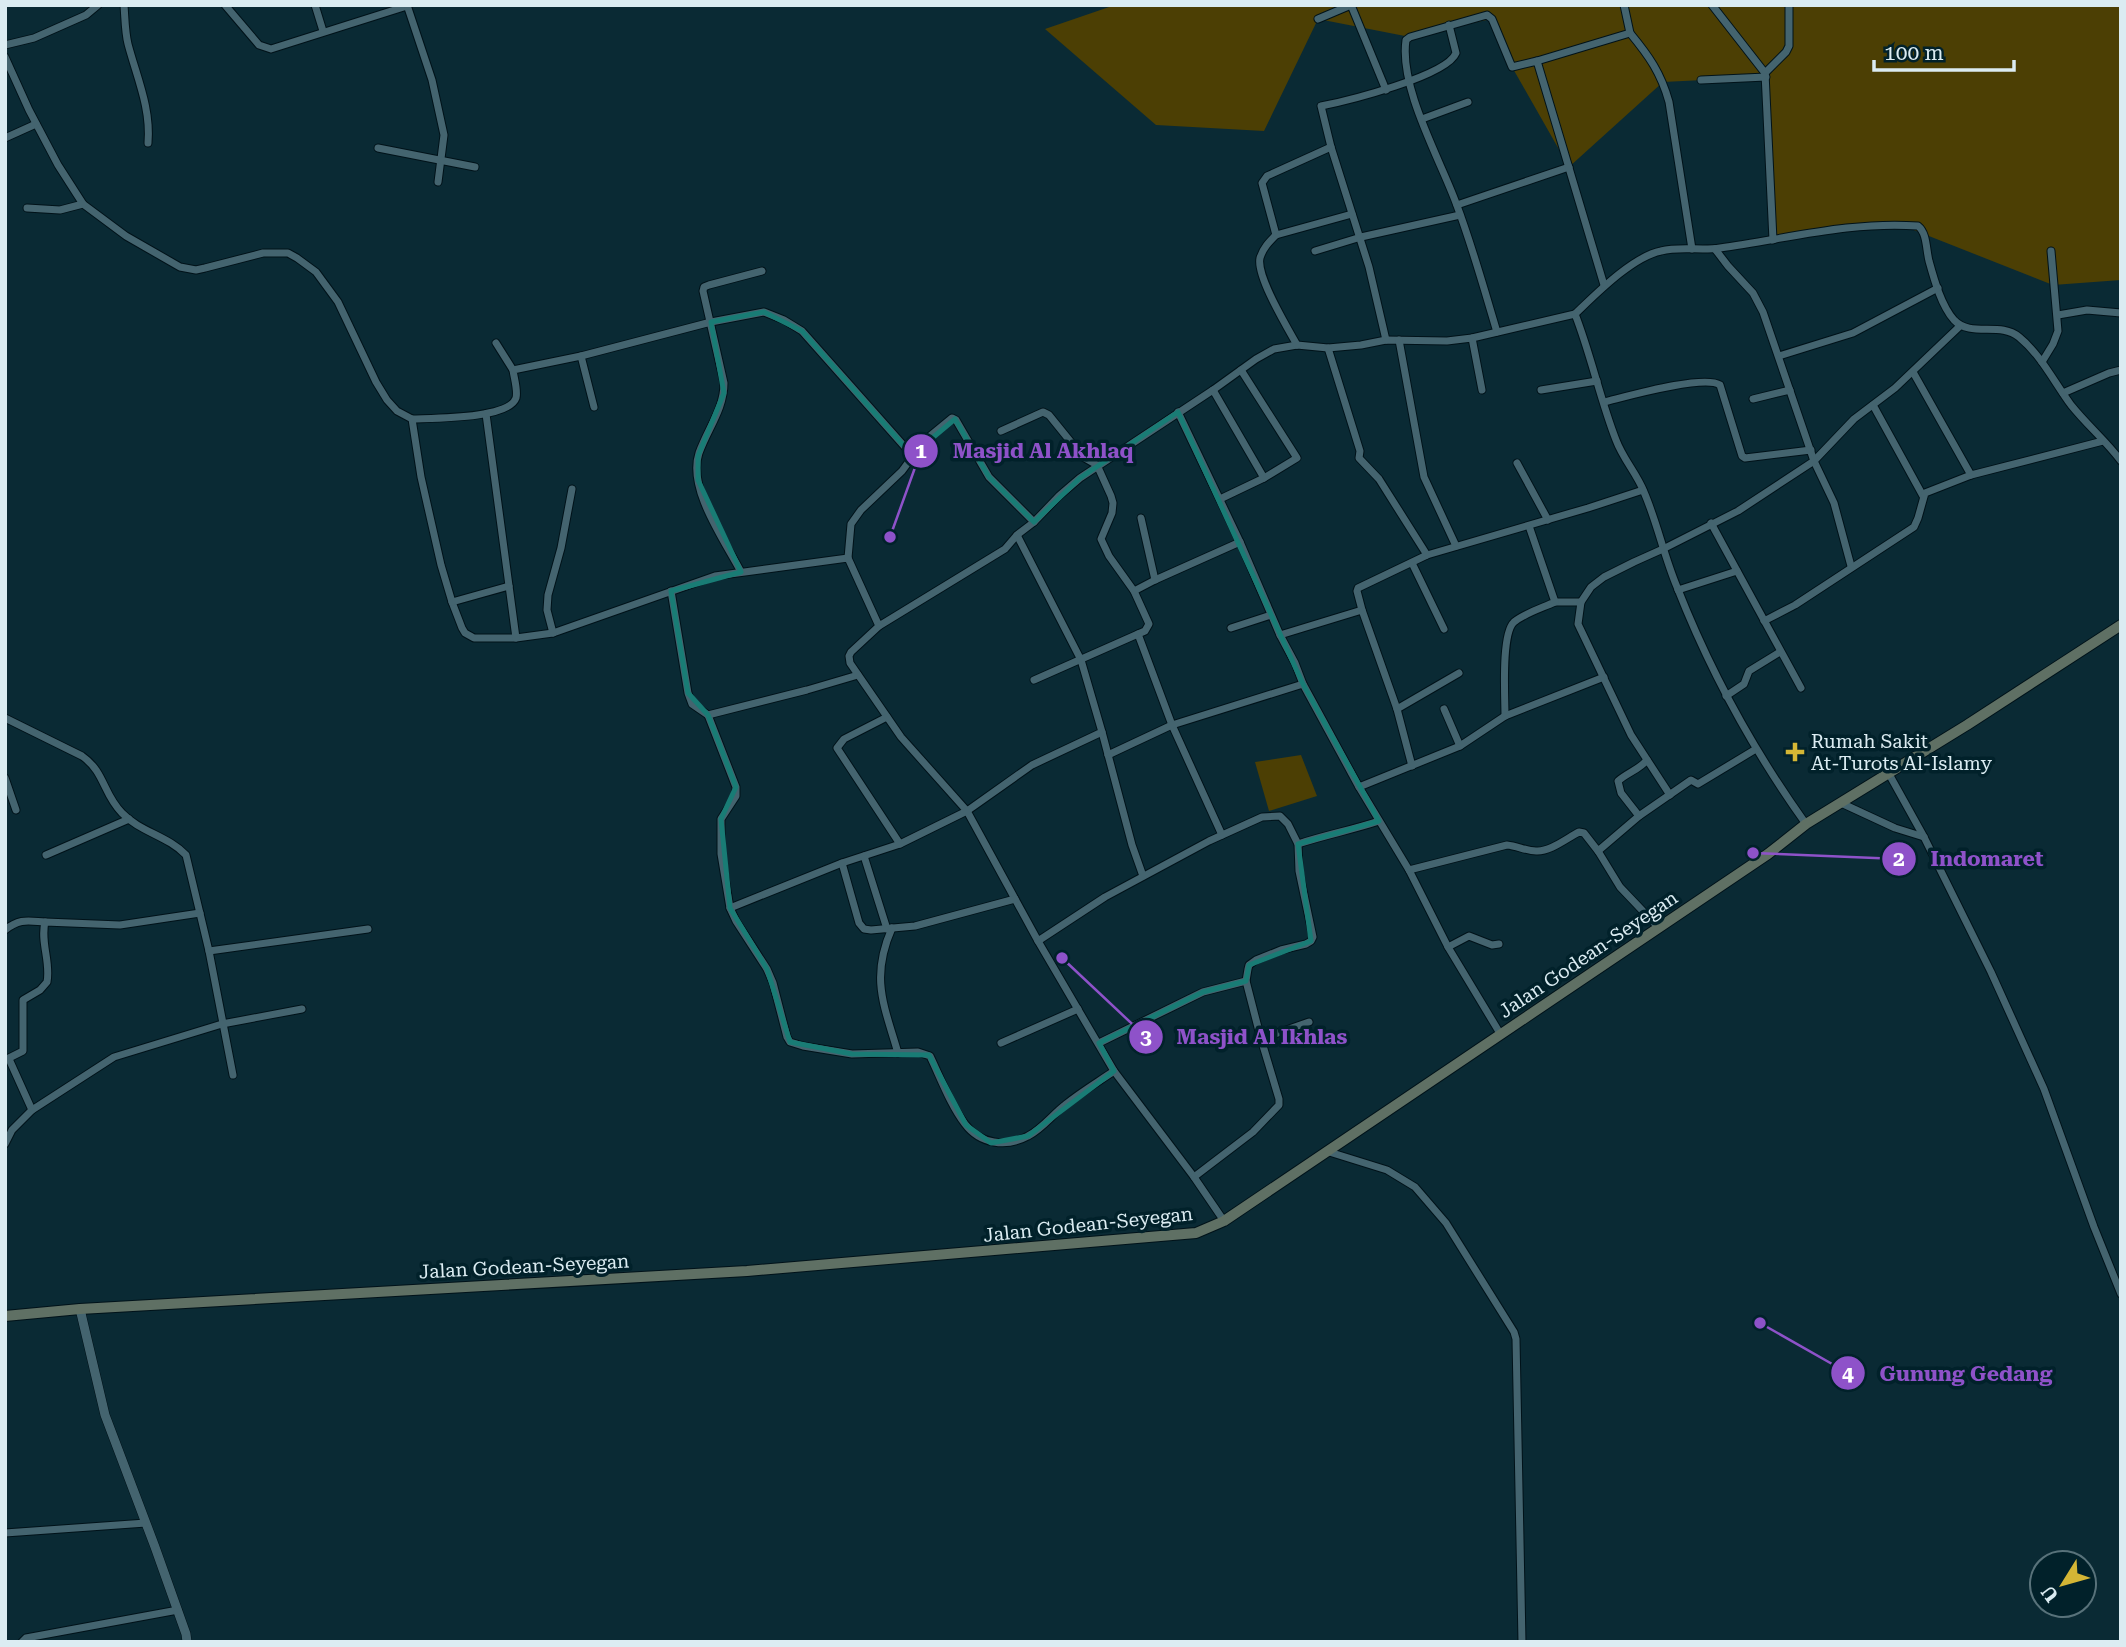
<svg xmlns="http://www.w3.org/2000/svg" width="2126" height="1647" viewBox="0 0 2126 1647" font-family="'Roboto Serif',serif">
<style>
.green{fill:#4c3f04}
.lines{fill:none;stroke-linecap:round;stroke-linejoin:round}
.minor-casing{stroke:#001219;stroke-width:9}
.tertiary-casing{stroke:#001219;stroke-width:10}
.secondary-casing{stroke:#001219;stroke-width:12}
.minor{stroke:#44646f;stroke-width:7}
.tertiary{stroke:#44646f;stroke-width:9}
.secondary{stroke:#5f7064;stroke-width:10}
.marked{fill:none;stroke:#197c75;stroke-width:5;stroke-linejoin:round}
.poi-dot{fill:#d4b635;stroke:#01212a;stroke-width:2.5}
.labels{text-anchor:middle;stroke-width:7;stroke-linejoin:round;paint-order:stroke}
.poi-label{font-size:19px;fill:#dbecf2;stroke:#01212a;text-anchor:start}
.street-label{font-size:19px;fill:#dbecf2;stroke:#01212a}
.leader{fill:none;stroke:#8e52c9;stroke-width:2.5}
.callout-dot{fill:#8e52c9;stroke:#01212a;stroke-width:2.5}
.mark-label{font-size:21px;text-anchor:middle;font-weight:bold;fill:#fff}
.callout-label{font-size:21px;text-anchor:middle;font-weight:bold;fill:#8e52c9;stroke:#01212a;stroke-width:7;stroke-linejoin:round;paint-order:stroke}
</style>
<rect width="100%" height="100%" fill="#0a2a34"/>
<g class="green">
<path d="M1115,5h1006v275l-68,5 -152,-60 -128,15 -8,-163 -102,5 -94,85 -57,-100 -21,-48 -81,18 -92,-18 -54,112 -108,-6 -111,-96z"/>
<path d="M1301,755l16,41 -48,15 -14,-49z"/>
</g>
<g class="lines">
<g class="minor-casing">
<g id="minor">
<path d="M124,5c1,13 1,27 4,39 9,34 23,64 20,99"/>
<path d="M225,5l34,40 12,4 136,-43"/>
<path d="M315,5l8,26"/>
<path d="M407,5l25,75 12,55 -6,47"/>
<path d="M1712,5l53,68 21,-21 3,-6v-41"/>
<path d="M1318,19l33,-14 35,85"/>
<path d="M1630,33c19,23 31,40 39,69l23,147"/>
<path d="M5,45l29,-7 52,-23 12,-10"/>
<path d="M5,57l24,53 29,55 25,39 43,32 54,31 16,3 9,-2 58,-15h25l9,5 19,14 22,30 38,80 11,18 10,11 15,8 9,58 20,88 11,37 10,26 3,5 9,5h42l37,-5 162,-57 133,-18 31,68 126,-77 12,-14 17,-13 25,-26 21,-18 133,-88 43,-31 18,-10 23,-4 31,3 33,-3 25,-5 61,1 25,-3 103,-24c16,41 25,85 41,126 7,19 21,34 28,52 13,30 20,64 33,95 33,84 76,163 129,237"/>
<path d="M1537,61l93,-28 -6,-28"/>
<path d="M1765,73l8,167"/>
<path d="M1701,80l65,-3"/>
<path d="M1422,119l46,-17"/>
<path d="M5,138l31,-14"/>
<path d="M378,148l97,19"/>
<path d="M1457,205l112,-38"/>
<path d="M27,208l33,2 23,-6"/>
<path d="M1276,235l76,-21"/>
<path d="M1315,251l46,-14 99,-22"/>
<path d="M1575,314c21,-20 57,-57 86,-63 19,-5 40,0 59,-3 66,-9 131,-27 198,-22 9,7 8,23 11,35 5,18 12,44 25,59 17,18 46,1 65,17 22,18 35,45 52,68 16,20 35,36 50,56"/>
<path d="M2058,315l29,-5 34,3"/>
<path d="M1497,332c-13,-43 -25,-87 -41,-129 -16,-44 -57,-115 -50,-163l4,-3 77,-22 5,4 20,48 25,-6 67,224"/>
<path d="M1472,338l10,52"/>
<path d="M1386,340l-17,-73 -38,-120 -10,-41c26,-5 126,-30 135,-53l-7,-28"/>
<path d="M1399,340l25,137 32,69"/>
<path d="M496,343l17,27"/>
<path d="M1297,345c-10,-18 -41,-69 -37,-87 3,-10 9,-16 16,-23l-14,-52 5,-7 64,-29"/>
<path d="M1328,348l32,103 -1,7 20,21 48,76"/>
<path d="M581,356l13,51"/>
<path d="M1779,356l74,-23 85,-45"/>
<path d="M2042,362l11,-18 5,-13 -7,-80"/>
<path d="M1913,372l58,103"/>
<path d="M1213,390l51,88"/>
<path d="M1541,390l56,-9"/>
<path d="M2063,393l46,-20 12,-3"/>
<path d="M1753,399l37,-9"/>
<path d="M1604,402c21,-5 100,-28 116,-17l22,71 3,2 66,-8"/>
<path d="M1873,405l50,91"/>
<path d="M1178,412l62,130 40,93 15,28 8,21 56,103 50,83 39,77 53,88"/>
<path d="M486,414l30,224"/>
<path d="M412,419c21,-1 97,0 104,-21 2,-8 -2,-20 -3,-28l68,-14 130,-34 53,-10 20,8 18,11 110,124"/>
<path d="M1001,431l42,-19 6,3 34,42 14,8 14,31 2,7 -1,10 -11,26 8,17 25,35 15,33 -4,7 -7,3 34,91 50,110"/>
<path d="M1517,463l31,57"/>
<path d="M1220,499l44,-21 33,-20 -56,-88"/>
<path d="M1141,518l14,62"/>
<path d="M1711,523l90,165"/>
<path d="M848,558l3,-34 10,-14 41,-39 22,-30 28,-23 4,2 33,57 45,45"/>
<path d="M1412,563l32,66"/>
<path d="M1851,566l-17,-63 -20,-42 40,-42 41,-31 65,-62"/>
<path d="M741,572c-16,-31 -54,-83 -42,-119 9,-25 25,-44 25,-70l-21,-92 1,-4 5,-2 53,-14"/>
<path d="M1678,590l59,-19"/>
<path d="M671,591l17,102 4,11 16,11 99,-25 51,-15"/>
<path d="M1134,591l21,-11 85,-38"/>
<path d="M452,602l57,-16"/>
<path d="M1555,602h26"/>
<path d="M1764,621l31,-16 119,-78 4,-9 7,-25 46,-18 132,-34"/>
<path d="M879,626l-28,26 -2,4 1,7 51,74 66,74 71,130 76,130 80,106 30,44"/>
<path d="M1231,628l40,-13"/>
<path d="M553,633l-6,-23 1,-15 13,-47 11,-59"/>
<path d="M1280,635l82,-25"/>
<path d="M1034,680l104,-46"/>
<path d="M1726,696l18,-12 5,-13 31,-19"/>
<path d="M1397,709l62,-36"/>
<path d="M1444,709l16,37"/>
<path d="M708,715l28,72v9l-15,23v35l9,54 6,13 31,48 6,14 14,54 3,5 13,4 49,8 66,-2 12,4c11,23 20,48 35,68 15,20 41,24 63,12 14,-7 25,-22 37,-31 16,-13 33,-23 49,-34"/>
<path d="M1505,716c0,-19 -4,-82 9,-94 11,-9 28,-14 41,-20l-26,-76"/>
<path d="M887,717l-43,22 -7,9 63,96"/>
<path d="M5,718l77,38c23,16 21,38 40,57 18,19 46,23 64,42l23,96 24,124"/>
<path d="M1102,732l30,113 11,31"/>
<path d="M1108,755l64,-30 131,-41"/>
<path d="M1412,766l-15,-57 -35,-99 -5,-19 1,-3 69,-33 161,-47 55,-18"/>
<path d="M1889,774l35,63 67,135 53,117 50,138 27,67"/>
<path d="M5,778l11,32"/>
<path d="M1359,787l101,-41 45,-30 99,-39"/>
<path d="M1670,795l-39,-60 -53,-111 3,-22 10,-15 13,-10 30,-15 29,-13 75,-38 76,-50 -51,-149 -10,-19 -25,-27 -13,-17"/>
<path d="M1841,803l54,25 29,9"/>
<path d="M1639,816l-18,-23 -3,-12c9,-8 22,-12 29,-21"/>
<path d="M1298,844c27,-9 54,-14 81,-23"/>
<path d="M1598,851l22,36 38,40"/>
<path d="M46,855l83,-36"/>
<path d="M864,856l23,73"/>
<path d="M842,863l17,60 5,6 7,1 44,-4 100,-27"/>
<path d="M1409,870l98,-25c10,1 20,6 29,6 14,1 31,-13 43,-19l5,1 14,18 41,-35 52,-36 7,4 58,-35"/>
<path d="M730,908l112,-45 58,-19 67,-33 65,-46 70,-33 -21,-72 -64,-125"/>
<path d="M892,928c-22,50 -8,77 6,125"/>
<path d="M5,930c15,-12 23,-9 40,-8"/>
<path d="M1038,941l67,-44 104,-56 53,-24 18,-1 8,8 10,20 1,27 14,66 -2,4 -5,3 -25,6 -25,10 -7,5 -1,4 -2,12 15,58 18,60v6l-26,27 -59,45"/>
<path d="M1448,947l21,-11 23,9 7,-1"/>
<path d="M209,951l159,-22"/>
<path d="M1261,1039l48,-17"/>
<path d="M1001,1043l77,-34"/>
<path d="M1099,1043l104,-51 43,-11"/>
<path d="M9,1059l23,51"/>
<path d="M5,1060l18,-9v-51l17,-10 7,-8c4,-20 -7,-40 -2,-60l75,3 80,-12"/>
<path d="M5,1144l7,-14 20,-20 82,-53 108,-33 80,-15"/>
<path d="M1326,1151l61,19 28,17 31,36 68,109 2,7 6,303"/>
<path d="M5,1533l141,-10"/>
<path d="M22,1642l4,-4 152,-28"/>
</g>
</g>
<g class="tertiary-casing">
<path id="tertiary" d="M80,1309l25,106 50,132 31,87 1,8"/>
</g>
<g class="secondary-casing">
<path id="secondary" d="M5,1316l75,-7 667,-38 449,-38 28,-12 544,-367 38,-30 161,-99 154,-100"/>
</g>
<use href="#minor" class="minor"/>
<use href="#tertiary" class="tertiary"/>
<use href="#secondary" class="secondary"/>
</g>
<path class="marked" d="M764,312l38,19 110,124 43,-36 34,58 45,45 46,-44 98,-66 125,272 76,137 -81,23 13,97 -62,24 -3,16 -43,11 -104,51 15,28 -86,65 -37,7 -25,-18 -37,-70 -77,-1 -62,-12 -23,-73 -37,-61 -9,-89 15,-32 -28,-72 -20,-22 -17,-102 70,-19 -43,-92v-24l26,-63 -13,-71z"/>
<path class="poi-dot" d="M1791.5 741.5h7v7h7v7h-7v7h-7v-7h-7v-7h7z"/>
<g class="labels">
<g class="poi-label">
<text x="1811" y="748">Rumah Sakit<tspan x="1811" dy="22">At-Turots Al-Islamy</tspan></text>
</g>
<g class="street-label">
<text transform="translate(1588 954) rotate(-34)" y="7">Jalan Godean-Seyegan</text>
<text transform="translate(1088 1224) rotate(-6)" y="7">Jalan Godean-Seyegan</text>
<text transform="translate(524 1266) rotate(-3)" y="7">Jalan Godean-Seyegan</text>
</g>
</g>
<path class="leader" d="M890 537L921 451M1753 853L1899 859M1062 958L1146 1037M1760 1323L1848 1373"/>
<g class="callout-dot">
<circle cx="890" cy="537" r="7"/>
<circle cx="1753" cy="853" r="7"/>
<circle cx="1062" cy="958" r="7"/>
<circle cx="1760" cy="1323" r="7"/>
<circle cx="921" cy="451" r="18"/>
<circle cx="1899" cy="859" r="18"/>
<circle cx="1146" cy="1037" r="18"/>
<circle cx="1848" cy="1373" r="18"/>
</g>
<g class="mark-label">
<text x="921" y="458">1</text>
<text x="1899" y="866">2</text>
<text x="1146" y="1044">3</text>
<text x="1848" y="1381">4</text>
</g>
<g class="callout-label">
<text x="1043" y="458">Masjid Al Akhlaq</text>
<text x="1987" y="866">Indomaret</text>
<text x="1262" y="1044">Masjid Al Ikhlas</text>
<text x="1966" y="1381">Gunung Gedang</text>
</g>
<rect width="2126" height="1647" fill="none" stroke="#dbecf2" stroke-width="14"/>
<g transform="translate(2063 1584) rotate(233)"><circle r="33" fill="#01212a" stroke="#58727a" stroke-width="2"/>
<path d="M0-5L12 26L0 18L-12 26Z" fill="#d4b635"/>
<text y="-10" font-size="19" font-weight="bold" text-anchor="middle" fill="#dbecf2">U</text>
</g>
<path d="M1874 60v10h140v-10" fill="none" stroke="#dbecf2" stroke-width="3.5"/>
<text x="1884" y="60" font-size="21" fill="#dbecf2" stroke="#01212a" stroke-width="5" paint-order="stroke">100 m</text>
</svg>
